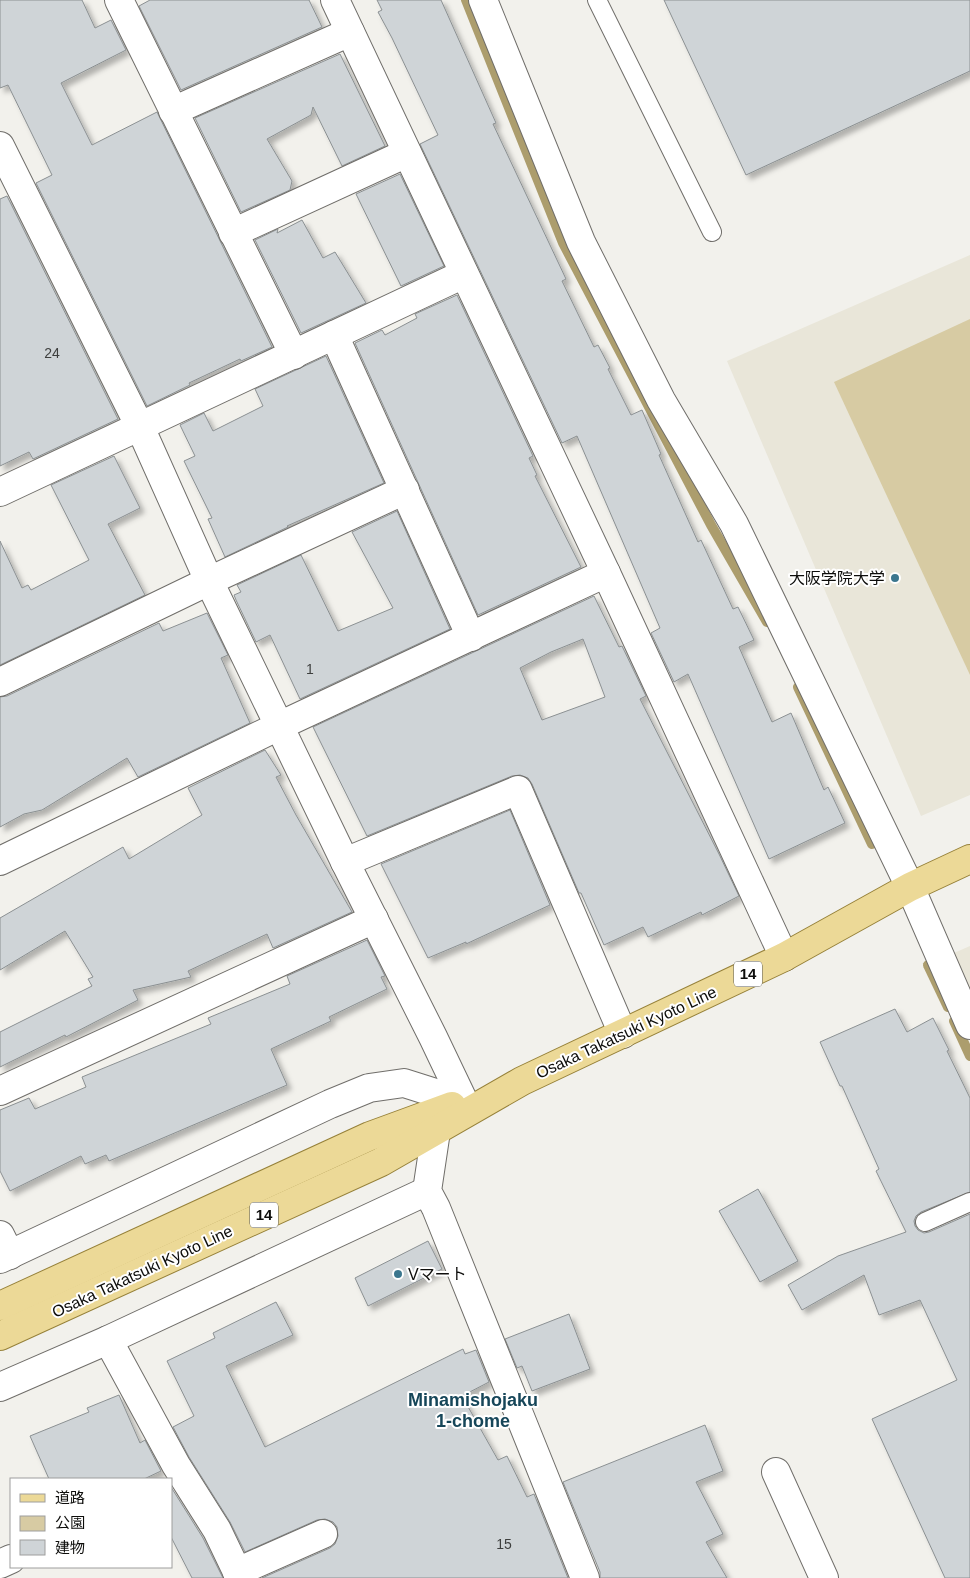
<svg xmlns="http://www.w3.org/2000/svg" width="970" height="1578" viewBox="0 0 970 1578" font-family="Helvetica,'Noto Sans JP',sans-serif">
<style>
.built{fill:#e9e6d9}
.green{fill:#d7cba3}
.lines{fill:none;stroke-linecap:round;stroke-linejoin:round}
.stream{stroke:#ac9d6d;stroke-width:10}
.building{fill:#cfd4d7;stroke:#8b9092;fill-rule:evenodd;filter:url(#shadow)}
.lane-casing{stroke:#706e6a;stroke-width:20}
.street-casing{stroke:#706e6a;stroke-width:30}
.primary-casing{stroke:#968139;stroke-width:30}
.lane{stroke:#fff;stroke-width:18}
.street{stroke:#fff;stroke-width:28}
.primary{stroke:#ecd997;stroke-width:28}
.poi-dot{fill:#3b768e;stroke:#fff;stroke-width:2}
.labels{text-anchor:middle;stroke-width:4;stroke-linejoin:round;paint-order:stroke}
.number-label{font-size:14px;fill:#3e3f3e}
.shield{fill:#fff;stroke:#565654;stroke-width:1}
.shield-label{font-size:15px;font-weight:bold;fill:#0d0d0b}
.poi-label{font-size:16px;fill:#0d0d0b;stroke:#fff;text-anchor:end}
.street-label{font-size:16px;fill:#0d0d0b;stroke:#fff}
.neighbourhood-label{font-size:18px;font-weight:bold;fill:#164659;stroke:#fff}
</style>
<defs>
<filter id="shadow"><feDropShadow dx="4.5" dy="4.5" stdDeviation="2.5" flood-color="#0004"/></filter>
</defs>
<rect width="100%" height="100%" fill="#f2f1ec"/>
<g class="built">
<path d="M970,255v540l-49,21 -194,-455z"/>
<path d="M970,946v62l-23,-52z"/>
</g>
<path class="green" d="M970,319v356l-136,-293z"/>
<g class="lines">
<g class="stream">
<path d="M466,0l97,243 148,282 56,97"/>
<path d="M798,687l74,157"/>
<path d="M928,965l20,42"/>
<path d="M954,1021l16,35"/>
</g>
</g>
<g class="building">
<path d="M0,0h82l13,28 16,-8 15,30 -65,33 31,62 65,-33 115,235 -31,14 -1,-2 -51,24 1,2 -43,21 -111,-223 16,-8 -44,-90 -8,3z"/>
<path d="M150,0h159l13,27 -141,63 -42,-84z"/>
<path d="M377,0h64l55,123 -3,1 73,155 -4,2 32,66 4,-2 12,23 -2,1 23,46 11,-5 19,44 -2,1 39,87 3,-2 32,69 5,-2 16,33 -15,7 33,75 19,-9 33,77 4,-3 17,36 -76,36 -81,-185 -14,8 -23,-49 9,-5 -83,-192 -15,7 -142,-299 18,-9 -46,-97 -14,-26 4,-2z"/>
<path d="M664,0h306v71l-224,104z"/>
<path d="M340,54l45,92 -43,20 -29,-59 -2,8 -44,24 25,42 -2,9 -49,22 -46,-94z"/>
<path d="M400,174l44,92 -43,20 -45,-92z"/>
<path d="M7,196l111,223 -85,40 -4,-7 -29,14v-267z"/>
<path d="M302,220l21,38 12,-6 31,51 -65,30 -46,-93 23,-11 -1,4z"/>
<path d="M457,295l76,161 -4,2 8,17 -2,1 46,91 -103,48 -123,-272 27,-13 3,5 32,-17 -2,-4z"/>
<path d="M326,356l58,127 -97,43 1,1 -63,30 -17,-38 4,-1 -28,-57 11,-5 -15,-31 24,-12 9,18 50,-25 -8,-17z"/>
<path d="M114,456l26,52 -32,16 37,71 -145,70v-124l22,47 6,-3 3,5 58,-30 -38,-75z"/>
<path d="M397,511l53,118 -150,70 -30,-64 -14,7 -20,-42 -2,-5 7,-3 -4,-7 64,-30 37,76 55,-23 -41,-76z"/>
<path d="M594,596l25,51 3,-1 24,50 -6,3 79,155 20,42 -37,19 -1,-3 -53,25 -5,-10 -39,18 -23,-52h-2l-47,-109 -4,-6 -8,-3 -8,1 -145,60 -54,-109zM583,639l22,58 -63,23 -22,-52 31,-16z"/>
<path d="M207,613l21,42 -7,3 29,65 -112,54 -11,-19 -85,52 -18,4 -24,13v-130l7,-1 152,-73 4,8z"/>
<path d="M265,750l16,25 -5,2 20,38 56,97 -79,36 -6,-14 -79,37 3,6 -58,13 5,10 -72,37 -1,-2 -65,32v-35l92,-46 -4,-7 5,-2 -28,-46 -65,39v-52l123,-71 6,12 73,-44 -14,-27z"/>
<path d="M510,810l40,95 -84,39v-2l-38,16 -47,-94z"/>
<path d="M367,940l18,36 -4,1 6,12 -58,28 2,4 -60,28 16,36 -178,76 -3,-6 -21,9 -4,-8 -71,35 -10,-20v-61l29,-12 6,11 51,-22 -4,-10 129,-53 -3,-6 82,-34 -3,-8z"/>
<path d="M895,1009l12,23 26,-14 16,32 -2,1 23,47v94l-49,20 -5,4 -2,5 1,5 3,4 6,3 5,-1 41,-18v364h-25l-73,-159 85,-39 -37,-80 -41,15 -15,-40 -62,35 -14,-25 50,-29 68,-24 -30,-61 3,-2 -37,-83h-2l-20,-44z"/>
<path d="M758,1189l40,72 -38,21 -41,-71z"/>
<path d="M428,1241l14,28 -74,37 -13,-28z"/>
<path d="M276,1302l17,33 -67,31 39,81 198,-98 2,5 11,-4 13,32 -27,14 36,64 9,-4 20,41 7,-3 34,84h-306l68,-30 5,-4 3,-8 -1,-9 -4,-5 -8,-3 -8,1 -72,32 -15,-30 -41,-65 -16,-30 21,-11 -27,-55 48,-23 -2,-5z"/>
<path d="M569,1314l21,55 -58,22 -10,-25 -5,2 -12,-29z"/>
<path d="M119,1395l21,48 5,-3 16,31 -17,8h-95l-19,-43 59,-24 -2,-4z"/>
<path d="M705,1425l18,46 -27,11 27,52 -17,8 21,36h-127v-6l-37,-90z"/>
<path d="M171,1487l32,51 20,40h-31l-21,-41z"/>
</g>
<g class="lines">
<g class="lane-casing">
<g id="lane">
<path d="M597,0l115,232"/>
<path d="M925,1222l45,-20"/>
</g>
</g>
<g class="street-casing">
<g id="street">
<path d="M119,0l175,355"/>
<path d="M335,0l271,573 178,384"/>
<path d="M483,0l98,242 80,158 73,124 176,363 60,138"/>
<path d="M173,111l177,-79"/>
<path d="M0,146l140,281 69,154 136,281 88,175 31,65"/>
<path d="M233,233l174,-80"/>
<path d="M334,335l137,302"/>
<path d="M0,492l464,-218"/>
<path d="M0,682l209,-101 196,-91"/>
<path d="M0,861l279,-135 327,-153"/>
<path d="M345,862l173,-72 105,244"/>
<path d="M0,1091l374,-172"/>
<path d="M436,1131l-9,60 9,17 149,370"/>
<path d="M0,1235l10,20"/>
<path d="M0,1259l330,-155 39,-16 35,-5 60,19"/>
<path d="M108,1340l68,125 41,65 23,48"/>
<path d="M0,1387l108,-47 319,-149"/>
<path d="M776,1472l48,106"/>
<path d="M0,1564l11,-5"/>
<path d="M237,1572l86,-38"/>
</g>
</g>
<g class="primary-casing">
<g id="primary">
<path d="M0,1306l370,-170 82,-30"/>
<path d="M0,1336l381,-174 141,-81 262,-124 126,-70 60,-28"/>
</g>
</g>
<use href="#lane" class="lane"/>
<use href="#street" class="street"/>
<use href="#primary" class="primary"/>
</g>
<g class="poi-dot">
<circle cx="895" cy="578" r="5"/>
<circle cx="398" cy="1274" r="5"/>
</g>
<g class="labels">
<g class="number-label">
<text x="52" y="358">24</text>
<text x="310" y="674">1</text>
<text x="504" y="1549">15</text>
</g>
<g class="shield">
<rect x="734" y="961.5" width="28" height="25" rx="4"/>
<rect x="250" y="1202.5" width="28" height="25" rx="4"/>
</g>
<g class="shield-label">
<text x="748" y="979">14</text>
<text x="264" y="1220">14</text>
</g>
<g class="poi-label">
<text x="885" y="584">大阪学院大学</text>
<text x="408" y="1280" text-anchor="start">Vマート</text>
</g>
<g class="street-label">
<text transform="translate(626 1032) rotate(-25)" y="6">Osaka Takatsuki Kyoto Line</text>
<text transform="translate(142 1271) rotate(-25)" y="6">Osaka Takatsuki Kyoto Line</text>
</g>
<g class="neighbourhood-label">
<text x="473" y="1406">Minamishojaku<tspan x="473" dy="21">1-chome</tspan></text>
</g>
</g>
<rect x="10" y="1478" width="162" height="90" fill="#ffffff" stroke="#9e9e9d"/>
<rect x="20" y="1494" width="25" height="8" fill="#ecd997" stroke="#9e9e9d"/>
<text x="55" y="1503" font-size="15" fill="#0d0d0b">道路</text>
<rect x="20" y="1516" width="25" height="15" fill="#d7cba3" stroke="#9e9e9d"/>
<text x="55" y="1528" font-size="15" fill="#0d0d0b">公園</text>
<rect x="20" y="1540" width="25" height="15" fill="#cfd4d7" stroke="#9e9e9d"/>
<text x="55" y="1553" font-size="15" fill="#0d0d0b">建物</text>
</svg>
